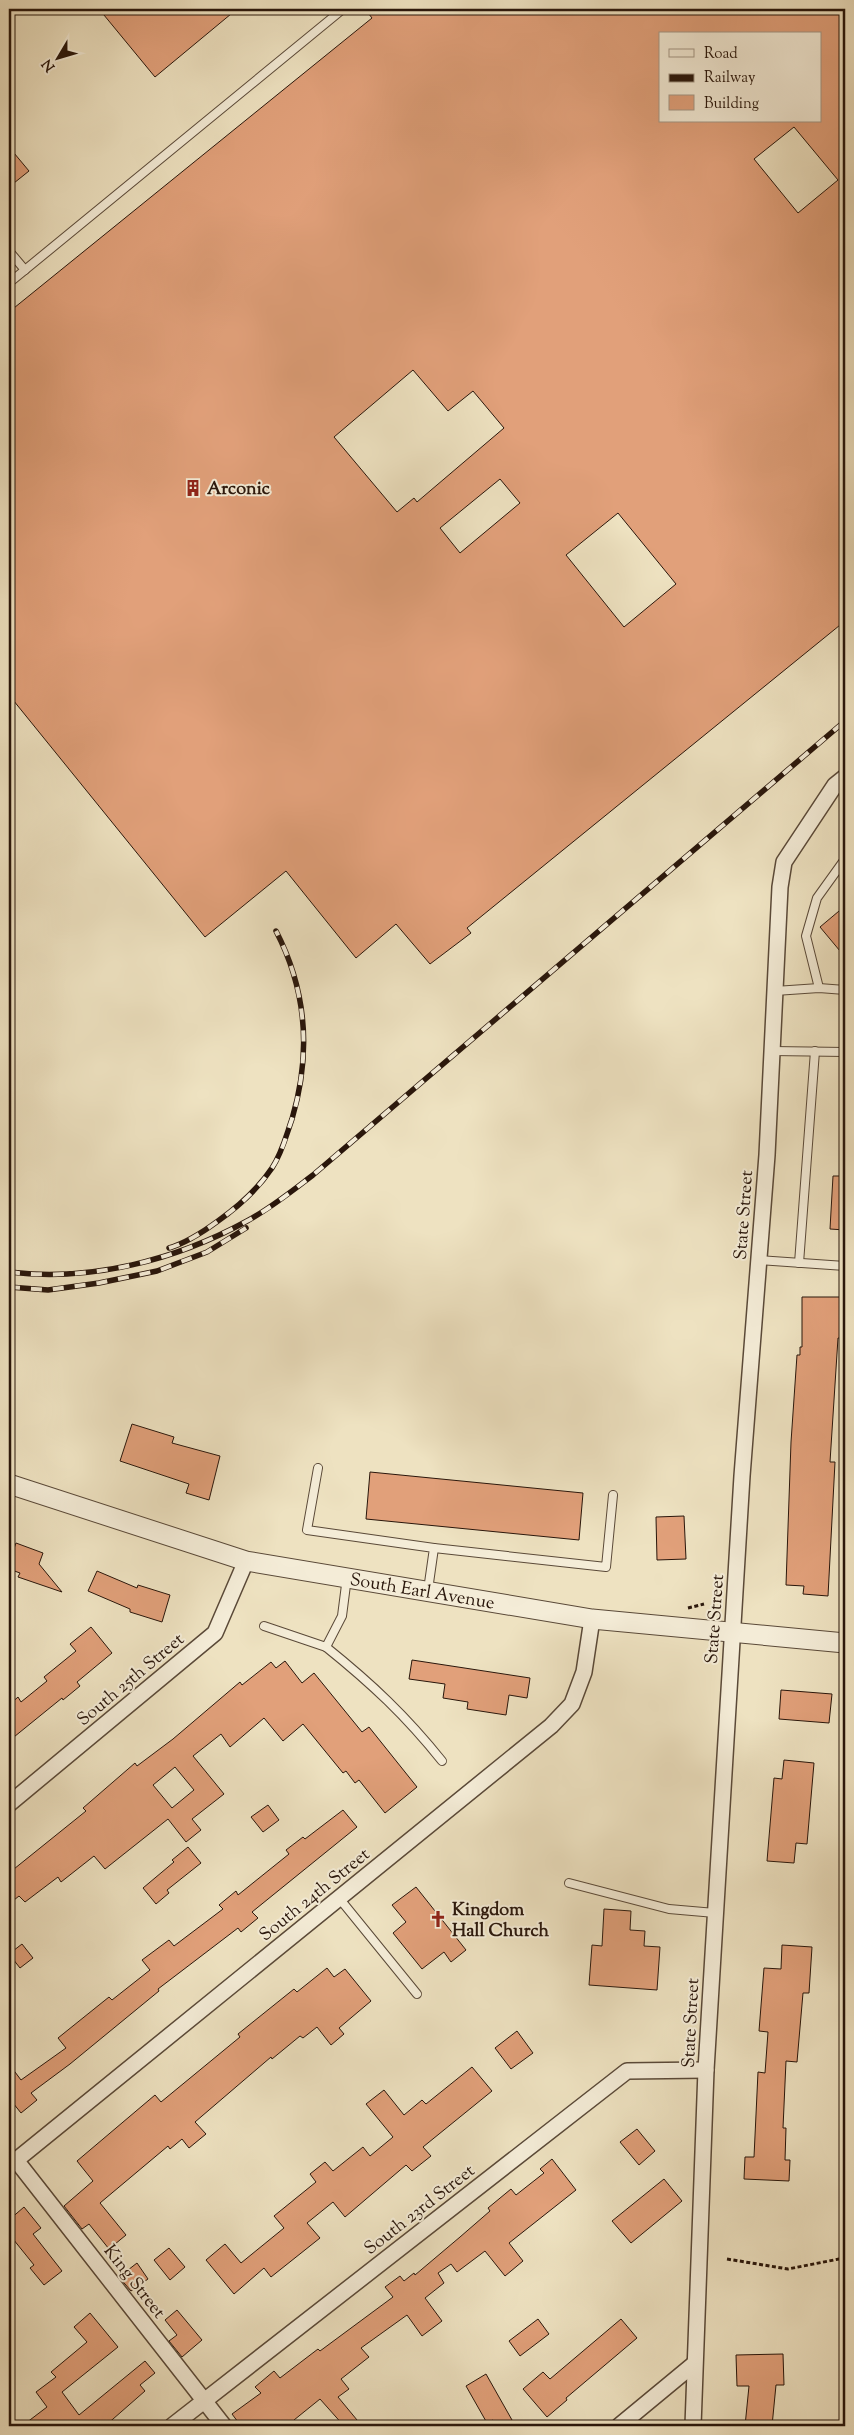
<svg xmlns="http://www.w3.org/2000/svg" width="854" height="2435" viewBox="0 0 854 2435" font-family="'Sorts Mill Goudy',serif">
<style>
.building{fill:#e1a07a;stroke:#29160b;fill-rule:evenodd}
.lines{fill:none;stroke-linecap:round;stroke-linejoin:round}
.service-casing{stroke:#5a4938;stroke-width:10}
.minor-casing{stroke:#5a4938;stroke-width:18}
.tertiary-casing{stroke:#5a4938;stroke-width:21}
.path{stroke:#29160b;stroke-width:3;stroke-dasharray:4 2.5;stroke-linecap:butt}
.service{stroke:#f4ecd7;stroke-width:8}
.minor{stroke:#f4ecd7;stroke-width:15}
.tertiary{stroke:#f4ecd7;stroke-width:19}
.rail-casing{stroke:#29160b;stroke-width:5.5}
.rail{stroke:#f4ecd7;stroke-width:4;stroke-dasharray:11;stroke-linecap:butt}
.labels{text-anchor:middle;stroke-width:4;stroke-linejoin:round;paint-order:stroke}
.poi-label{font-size:18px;font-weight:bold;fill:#29160b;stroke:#f4ecd7;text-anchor:start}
.street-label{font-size:18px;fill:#29160b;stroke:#f4ecd7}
</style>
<rect width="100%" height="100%" fill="#eee2c1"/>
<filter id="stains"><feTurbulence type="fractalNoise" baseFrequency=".004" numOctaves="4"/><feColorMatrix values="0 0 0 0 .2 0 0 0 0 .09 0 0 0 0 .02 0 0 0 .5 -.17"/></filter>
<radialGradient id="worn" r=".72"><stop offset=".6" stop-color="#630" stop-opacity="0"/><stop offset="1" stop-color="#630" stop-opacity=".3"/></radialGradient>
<g class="building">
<path d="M99,9h138l-82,68z"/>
<path d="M365,9h480v612l-378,307 4,5 -41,31 -34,-40 -40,34 -70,-87 -81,66 -196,-242v-383l363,-294zM660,34h160v87h-160zM794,127l44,53 -40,33 -44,-54zM413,370l35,41 25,-20 31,37 -87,74 -3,-4 -17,14 -63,-75zM500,479l20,24 -60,50 -20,-25zM618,513l58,71 -52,43 -58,-72z"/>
<path d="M9,147l20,24 -20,16z"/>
<path d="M845,906v51l-25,-30z"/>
<path d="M833,1176h12v54l-15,-1z"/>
<path d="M802,1297h41l-1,41h-4l-8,124h5l-7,134 -25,-2 1,-8 -18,-1 5,-143 6,-87h3v-8h2z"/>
<path d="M132,1424l42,13 -2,6 48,13 -11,44 -23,-7 3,-9 -69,-23z"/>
<path d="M370,1472l213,21 -4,47 -213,-21z"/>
<path d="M684,1516l2,43 -29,1 -1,-43z"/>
<path d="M16,1543l27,10 -4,11 23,28 -44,-15 2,-4 -11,-4v-7z"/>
<path d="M97,1571l40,17 1,-3 32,10 -8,27 -32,-10v-3l-42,-18z"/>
<path d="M91,1627l21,26 -35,29 3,4 -17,14 -1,-2 -53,43v-36l9,-8 3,5 26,-21 -3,-4 32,-26 -6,-7z"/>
<path d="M412,1660l118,18 -3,20 -18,-3 -3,20 -39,-6 1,-7 -25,-4 2,-14 -36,-5z"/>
<path d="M285,1661l17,22 12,-10 48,59 7,-5 48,60 -32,26 -26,-33 -4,3 -9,-12 -3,2 -40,-49 -20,17 -19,-23 -34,29 -9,-13 -28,22 31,38 -32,25 9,11 -15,12 -18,-23 -63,50 -11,-13 -33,26 -3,-5 -33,25 -6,-6 -10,8v-31l77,-62 -3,-3 52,-45 2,3 36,-27 67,-57 2,3 29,-23 5,6zM175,1767l19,23 -22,18 -19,-23z"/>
<path d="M781,1690l51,4 -3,29 -50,-4z"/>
<path d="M784,1760l30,3 -7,81 -11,-1 -2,20 -27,-2 7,-83 8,1z"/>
<path d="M268,1805l11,15 -16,12 -12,-15z"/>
<path d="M343,1810l14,17 -105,85 6,6 -17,14 -3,-4 -80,61 1,2 -89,73 -39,29 6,7 -16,13 -12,-15v-34l12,16 45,-32 -8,-10 51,-41 3,3 38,-30 -8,-10 27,-20 5,6 49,-37 -4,-4 17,-14 2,4 51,-41 -3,-4 17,-13 2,2z"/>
<path d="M188,1847l13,16 -34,27 2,3 -13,11 -13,-16 31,-26 -2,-2z"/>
<path d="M416,1887l50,63 -15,12 -7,-10 -22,17 -29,-36 13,-11 -14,-17z"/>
<path d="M604,1909l27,2 -1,19 15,1 -1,15 16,1 -3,43 -68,-5 3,-40 10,1z"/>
<path d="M22,1944l11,14 -13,10 -11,-14z"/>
<path d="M782,1945l30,2 -3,46h-6l-6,69 -11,-1 -3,67h3l-1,32h5l-1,21 -45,-2 1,-22h9l4,-85 7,1 3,-41 -9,-1 5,-63 17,1z"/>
<path d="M327,1968l7,9 11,-8 26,32 -32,27 5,6 -13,11 -14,-18 -14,11 -3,-2 -28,23 -1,-2 -76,65 11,12 -17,14 -7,-9 -12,10 -2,-3 -68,57 26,32 -17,14 -20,-25 -7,5 -18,-23 29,-25 -16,-20 78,-66 6,7 79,-65 -2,-3 56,-45 3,3z"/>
<path d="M517,2031l16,22 -22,16 -16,-21z"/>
<path d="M472,2067l20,24 -69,56 8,9 -19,15 -6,-6 -61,52 -12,-15 -26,21 13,15 -49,39 -7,-9 -30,26 -28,-34 19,-16 16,19 43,-35 -10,-12 42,-34 -6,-8 15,-12 8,9 30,-24 7,9 23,-19 -27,-33 18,-14 20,25 18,-15 4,4z"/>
<path d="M637,2129l18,22 -16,14 -19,-23z"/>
<path d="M552,2159l24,31 -67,53 14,18 -18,15 -20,-25 -28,21 -6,-8 -13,9 6,10 -19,15 17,23 -20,15 -15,-21 -46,33 8,9 -28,22 8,10 -11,8 24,29h-18l-24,-27 -26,21 6,6h-59l-9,-12 29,-21 -6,-6 19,-16 6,7 38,-29 2,2 73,-54 -8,-10 15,-11 4,5 10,-8 1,2 45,-38 30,-26 -2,-3 23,-19 5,6 28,-22 -4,-4z"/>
<path d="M664,2179l18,22 -51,42 -19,-22z"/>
<path d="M24,2207l17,21 -8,6 29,37 -18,14 -14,-17 4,-3 -25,-31v-14z"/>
<path d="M169,2248l16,19 -15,13 -16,-20z"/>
<path d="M137,2263l11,16 -17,12 -12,-14z"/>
<path d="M177,2310l25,30 -20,17 -13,-16 8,-6 -12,-15z"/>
<path d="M90,2313l28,34 -56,45 17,23 66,-54 10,12 -15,12 5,6 -40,35h-83l25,-19 -11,-15 20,-15 -5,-5 36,-30 -13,-15z"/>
<path d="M538,2319l11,15 -29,22 -11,-15z"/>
<path d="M621,2319l16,19 -71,60 1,2 -20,17 -24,-28 20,-17 7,7z"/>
<path d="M783,2354l1,31h-8l-4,41h-27l4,-40h-12l-1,-31z"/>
<path d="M486,2374l26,46 -12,6h-3l-4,-6 -6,3 -21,-37z"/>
</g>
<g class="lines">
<g class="service-casing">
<g id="service">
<path d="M9,251l16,19"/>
<path d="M9,283l334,-274"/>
<path d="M819,988l-13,-52 11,-38 28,-39"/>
<path d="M775,991l44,-3 26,2"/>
<path d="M772,1051l73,1"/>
<path d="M759,1260l86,6"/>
<path d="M799,1263l16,-212"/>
<path d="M318,1468l-11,62 127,18 -6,42"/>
<path d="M434,1548l172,19 7,-72"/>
<path d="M264,1626l62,21 16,-31 5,-39"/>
<path d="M326,1647c46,37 80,69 116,114"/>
<path d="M569,1883l100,26 46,4"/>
<path d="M339,1898l78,96"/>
</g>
</g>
<g class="minor-casing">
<g id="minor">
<path d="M9,1804l206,-171 31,-72"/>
<path d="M16,2160l208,266"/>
<path d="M9,2166l542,-440 21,-22 12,-32 8,-53"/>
<path d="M172,2426l455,-355 79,-1"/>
<path d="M619,2426l75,-62"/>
<path d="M693,2426l13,-356 36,-594 25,-321 13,-268 4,-25 51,-77 10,-8"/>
</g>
</g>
<g class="tertiary-casing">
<g id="tertiary">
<path id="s1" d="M9,1484l237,77 346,58 253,24"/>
</g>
</g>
<g class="path">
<path d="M688,1608l16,-4"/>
<path d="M727,2259l61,10 51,-10 6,-3"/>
</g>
<use href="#service" class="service"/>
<use href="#minor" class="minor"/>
<use href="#tertiary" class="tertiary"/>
<g class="rail-casing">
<g id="rail">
<path d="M169,1248c17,-5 34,-16 49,-27 21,-15 40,-32 54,-53 10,-15 14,-32 20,-49 19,-64 15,-128 -16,-188"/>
<path d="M9,1272c82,10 167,-12 238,-51 24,-13 45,-30 66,-46l532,-454"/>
<path d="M9,1287l39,3 51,-7 58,-12 50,-19 39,-24"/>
</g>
</g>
<use href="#rail" class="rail"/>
</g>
<defs>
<g id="building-bare" transform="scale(1.35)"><path d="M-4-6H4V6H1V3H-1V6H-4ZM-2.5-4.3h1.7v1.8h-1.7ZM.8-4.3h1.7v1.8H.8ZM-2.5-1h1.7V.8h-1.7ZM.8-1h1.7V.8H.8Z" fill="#8f2418" stroke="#f4ecd7" stroke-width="2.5" paint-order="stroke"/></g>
<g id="church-bare" transform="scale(1.35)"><path d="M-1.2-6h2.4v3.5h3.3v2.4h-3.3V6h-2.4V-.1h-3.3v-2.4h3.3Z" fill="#8f2418" stroke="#f4ecd7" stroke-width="2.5" paint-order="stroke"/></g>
</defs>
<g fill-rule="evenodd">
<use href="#building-bare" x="193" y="488"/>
<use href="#church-bare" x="438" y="1919"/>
</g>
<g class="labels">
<g class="poi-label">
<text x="207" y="494">Arconic</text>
<text x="452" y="1915">Kingdom<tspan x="452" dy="21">Hall Church</tspan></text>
</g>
<g class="street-label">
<text transform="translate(743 1215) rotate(-86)" y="6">State Street</text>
<text dy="6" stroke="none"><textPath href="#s1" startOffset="428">South Earl Avenue</textPath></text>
<text transform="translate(714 1619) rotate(-86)" y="6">State Street</text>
<text transform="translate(130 1679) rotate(-40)" y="6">South 25th Street</text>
<text transform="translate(314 1894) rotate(-39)" y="6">South 24th Street</text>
<text transform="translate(690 2023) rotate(-87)" y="6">State Street</text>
<text transform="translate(419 2209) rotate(-38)" y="6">South 23rd Street</text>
<text transform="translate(135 2281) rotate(52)" y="6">King Street</text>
</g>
</g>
<rect width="854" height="2435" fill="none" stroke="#eee2c1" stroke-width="30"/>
<rect x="10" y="10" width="834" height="2415" fill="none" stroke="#29160b" stroke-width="2.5"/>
<rect x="15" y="15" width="824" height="2405" fill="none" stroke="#29160b"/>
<rect x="659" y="32" width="162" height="90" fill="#f4ecd7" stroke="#a39685"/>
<rect x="669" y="49" width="25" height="8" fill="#f4ecd7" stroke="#a39685"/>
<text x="704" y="58" font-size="15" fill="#29160b">Road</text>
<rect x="669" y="74" width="25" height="8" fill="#29160b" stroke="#a39685"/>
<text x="704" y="82" font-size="15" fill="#29160b">Railway</text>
<rect x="669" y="95" width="25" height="15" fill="#e1a07a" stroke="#a39685"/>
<text x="704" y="108" font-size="15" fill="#29160b">Building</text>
<g transform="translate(58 58) rotate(232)" stroke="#f4ecd7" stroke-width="4" paint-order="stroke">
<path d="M0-4L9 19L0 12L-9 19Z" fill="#29160b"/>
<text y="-8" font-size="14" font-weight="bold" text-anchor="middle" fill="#29160b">N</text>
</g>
<rect width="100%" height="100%" filter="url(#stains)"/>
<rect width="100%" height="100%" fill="url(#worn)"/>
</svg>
